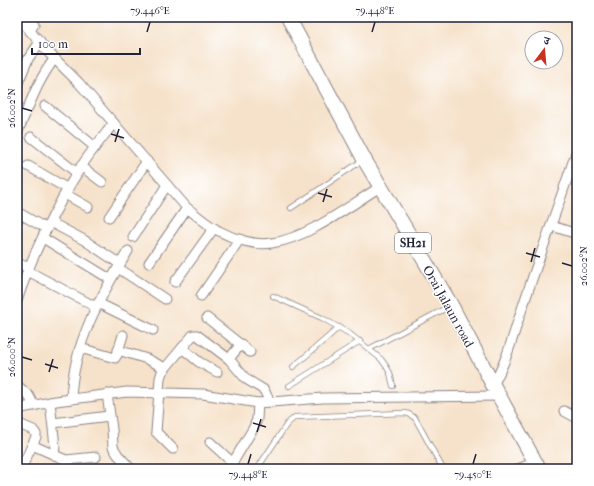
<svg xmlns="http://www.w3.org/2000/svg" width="594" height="486" viewBox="0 0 594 486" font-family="'IM FELL French Canon','Noto Serif Devanagari',serif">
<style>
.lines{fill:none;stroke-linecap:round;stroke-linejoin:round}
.service-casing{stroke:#8c8282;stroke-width:6}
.minor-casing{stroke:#8c8282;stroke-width:11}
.primary-casing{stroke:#8c8282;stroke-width:16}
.service{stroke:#fff;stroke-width:4.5}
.minor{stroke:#fff;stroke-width:9}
.primary{stroke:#fff;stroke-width:14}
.ticks{fill:none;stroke:#22223b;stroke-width:1.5}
.labels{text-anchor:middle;stroke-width:3;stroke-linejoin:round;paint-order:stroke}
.shield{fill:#fff;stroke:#646476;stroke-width:1}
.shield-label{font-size:12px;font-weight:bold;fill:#22223b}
.street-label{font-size:13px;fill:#22223b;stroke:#fff}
.neatline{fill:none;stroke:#22223b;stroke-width:1.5}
.ticks-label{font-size:10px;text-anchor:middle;fill:#22223b}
</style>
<rect width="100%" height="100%" fill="#fff"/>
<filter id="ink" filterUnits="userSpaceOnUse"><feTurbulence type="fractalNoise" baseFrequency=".025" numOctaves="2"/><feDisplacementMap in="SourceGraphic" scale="8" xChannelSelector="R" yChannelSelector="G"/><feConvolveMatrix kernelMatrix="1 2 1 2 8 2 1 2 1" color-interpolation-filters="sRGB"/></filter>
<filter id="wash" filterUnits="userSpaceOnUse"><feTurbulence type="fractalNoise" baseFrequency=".012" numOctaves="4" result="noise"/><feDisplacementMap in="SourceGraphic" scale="16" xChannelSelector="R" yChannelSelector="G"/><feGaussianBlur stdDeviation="0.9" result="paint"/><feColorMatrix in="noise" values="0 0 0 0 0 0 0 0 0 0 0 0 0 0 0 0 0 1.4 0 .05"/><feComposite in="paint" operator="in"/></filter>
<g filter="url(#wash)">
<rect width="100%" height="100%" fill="#f6e2ca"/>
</g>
<g filter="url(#ink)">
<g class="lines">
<g class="service-casing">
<g id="service">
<path d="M291,208l72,-48"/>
<path d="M273,296l49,22 28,16 31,25 5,7 4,7 3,13"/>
<path d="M369,349l81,-43"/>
<path d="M293,367l35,-30 11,-10"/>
<path d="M289,386l71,-45"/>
<path d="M257,469l30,-45 8,-7 110,-4 4,1 6,4 28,51"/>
</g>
</g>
<g class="minor-casing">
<g id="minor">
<path d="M18,17l30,35 31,31 108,125c11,8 20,17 32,23 15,8 36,15 53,12 36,-5 77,-37 108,-56"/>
<path d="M28,17l6,7 -4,7"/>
<path d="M17,85l11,-26 12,-17"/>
<path d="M45,106l50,41"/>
<path d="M17,133c12,-26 20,-52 38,-75"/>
<path d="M31,137l46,36"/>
<path d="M28,166l40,23"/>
<path d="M81,166l21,16"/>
<path d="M65,194l23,13"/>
<path d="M17,212l30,17"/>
<path d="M109,217l38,-56"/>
<path d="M50,222l34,18 36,24"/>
<path d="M552,226l25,8"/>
<path d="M133,237l34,-52"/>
<path d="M43,238l67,41"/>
<path d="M17,263l12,5"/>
<path d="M149,263l38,-55"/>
<path d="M118,268l47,31"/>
<path d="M28,271l68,36"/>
<path d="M175,282l39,-54"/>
<path d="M201,296l39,-57"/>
<path d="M17,301c14,-44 39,-95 64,-134 10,-16 22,-30 33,-44"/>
<path d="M98,303l55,27"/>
<path d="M207,318l43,34"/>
<path d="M80,348l35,10 2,-3 6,-20"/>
<path d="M182,348l17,14 18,10"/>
<path d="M118,350l29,9 18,9"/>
<path d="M229,359l12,-15"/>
<path d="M17,385l12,11 5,10"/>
<path d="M493,385c15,-26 21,-54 31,-82 17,-51 36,-102 53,-153"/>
<path d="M107,394l5,35 1,18 5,8 13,14"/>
<path d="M71,399c2,-55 29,-102 57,-148"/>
<path d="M50,402l5,44 -1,9"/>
<path d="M17,409l39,-8 71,-9 76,2 55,9 65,-5 176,-2"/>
<path d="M564,411l13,7"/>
<path d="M53,423l56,-7"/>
<path d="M19,424l14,6 3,4v3l-15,32"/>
<path d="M210,442l23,21"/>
<path d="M32,445l34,15 30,-3"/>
<path d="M173,449l-17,-17 4,-54 2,-6 31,-37h4l32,24 17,20 18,11 6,12"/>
<path d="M229,469l25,-42 3,-8 1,-16"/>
<path d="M518,469l18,-7"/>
</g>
</g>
<g class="primary-casing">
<path id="primary" d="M288,17l76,142 87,146 42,80 46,84"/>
</g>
<use href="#service" class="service"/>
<use href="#minor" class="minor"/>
<use href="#primary" class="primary"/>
</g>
</g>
<path class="ticks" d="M147,32l3,-10M372,32l3,-10M22,108l10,3M111,134l13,4M115,142l4,-13M318,193l14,4M323,202l4,-13M526,253l14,4M531,262l4,-14M562,263l10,3M22,357l10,3M45,364l13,4M49,372l4,-13M253,423l13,4M257,432l4,-13M248,464l3,-10M473,464l3,-10"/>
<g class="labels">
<rect class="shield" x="395" y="233" width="36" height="20" rx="3"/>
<g class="shield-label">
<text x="413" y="247">SH21</text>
</g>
<g class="street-label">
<text transform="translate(449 306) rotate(61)" y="5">Orai Jalaun road</text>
</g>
</g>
<rect width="594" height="486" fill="none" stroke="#fff" stroke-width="44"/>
<g transform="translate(544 50) rotate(16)"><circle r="19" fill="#ffffff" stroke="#a7a7b1"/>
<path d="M0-3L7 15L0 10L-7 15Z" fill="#c8321e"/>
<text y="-6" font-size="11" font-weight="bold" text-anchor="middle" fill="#22223b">उ</text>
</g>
<path d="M32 48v6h108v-6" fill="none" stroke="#22223b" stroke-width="2"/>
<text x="38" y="48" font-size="12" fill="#22223b" stroke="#ffffff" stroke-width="3" paint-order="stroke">100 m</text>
<rect x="22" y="22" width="550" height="442" class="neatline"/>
<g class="ticks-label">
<text x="150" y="14">79.446°E</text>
<text x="375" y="14">79.448°E</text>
<text transform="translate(11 108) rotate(-90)" y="4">26.002°N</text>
<text transform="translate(583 266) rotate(-90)" y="4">26.002°N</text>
<text transform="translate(11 357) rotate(-90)" y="4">26.000°N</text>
<text x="248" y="478">79.448°E</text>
<text x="473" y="478">79.450°E</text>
</g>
</svg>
